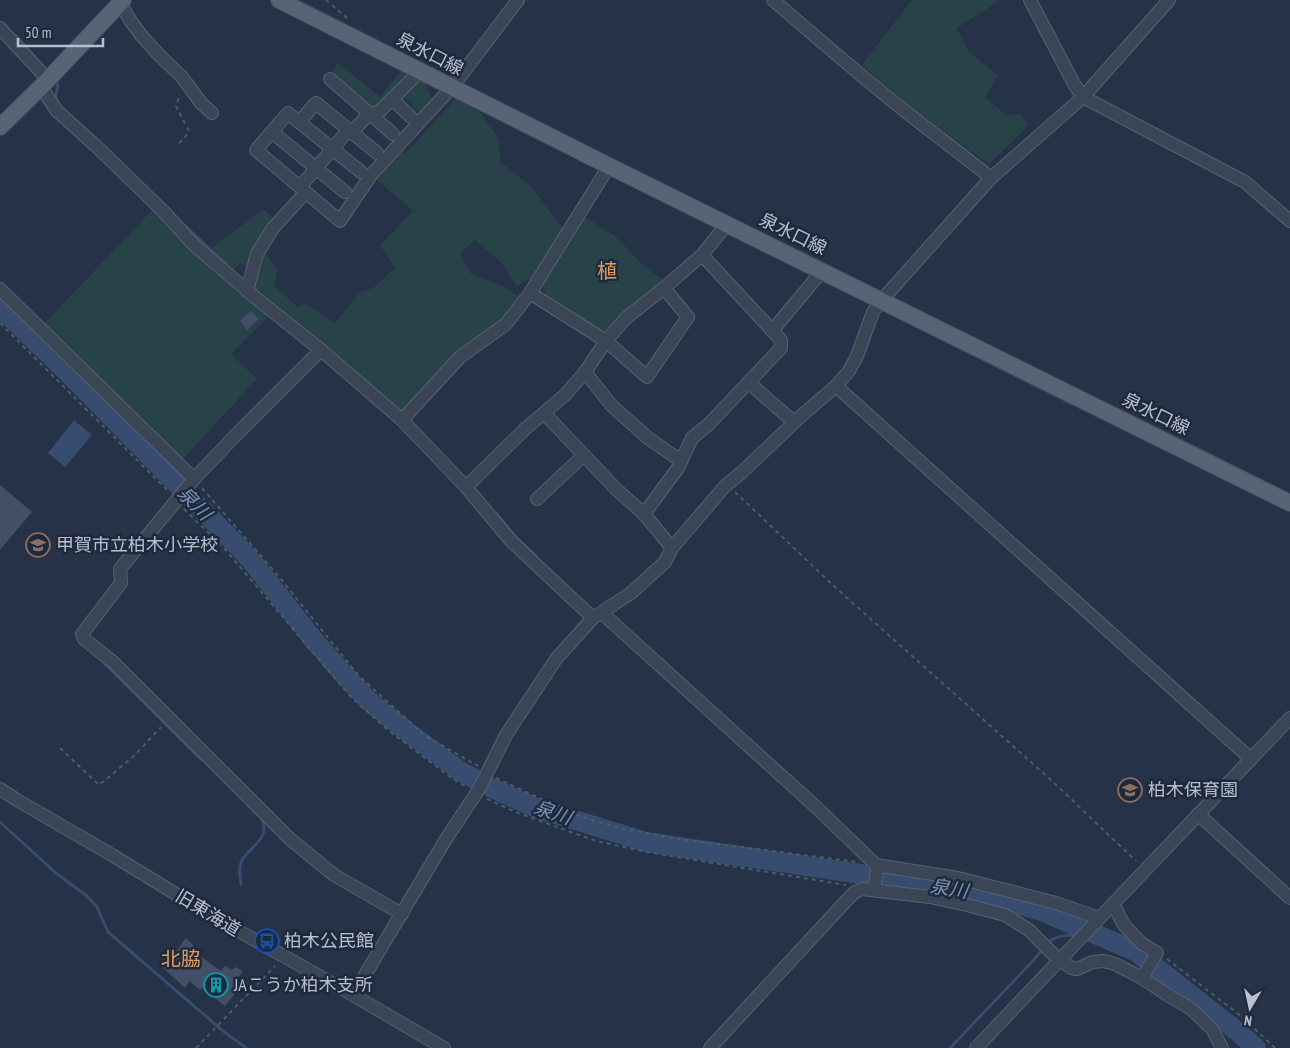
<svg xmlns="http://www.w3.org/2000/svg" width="1290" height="1048" viewBox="0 0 1290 1048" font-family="'PT Sans Narrow','Noto Sans JP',sans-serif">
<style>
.green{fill:#274348}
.water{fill:#374c6f}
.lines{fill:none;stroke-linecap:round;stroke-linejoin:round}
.stream{stroke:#374c6f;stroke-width:3}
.river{stroke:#374c6f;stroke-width:20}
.building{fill:#424f67}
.minor-casing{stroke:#586273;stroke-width:14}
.major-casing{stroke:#434d5f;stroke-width:18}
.path{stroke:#466063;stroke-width:2;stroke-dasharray:4 4;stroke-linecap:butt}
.minor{stroke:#3a4556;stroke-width:12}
.major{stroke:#586376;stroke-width:16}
.labels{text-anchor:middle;stroke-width:5;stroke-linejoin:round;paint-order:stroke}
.street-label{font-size:18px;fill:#b8c0cf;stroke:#1e293c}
.poi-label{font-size:18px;fill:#b8c0cf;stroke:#1e293c;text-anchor:start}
.water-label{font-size:19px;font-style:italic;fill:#7c94b9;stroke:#1e293c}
.quarter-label{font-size:20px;fill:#e19d61;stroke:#1e293c}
</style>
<rect width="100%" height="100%" fill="#253247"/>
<g class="green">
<path d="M912,0h89l-44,28 11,23 30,24 -13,23 23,18 12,-3 9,12 -40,39 -75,-54 -52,-45z"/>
<path d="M337,62l43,35 23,-29 22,14 8,20 -11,14 -15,-17 -14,7 -12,8 -20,-14 -29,-26z"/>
<path d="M456,98l24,14 19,27 1,23 32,25 26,36 16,11 8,-19 33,21 27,28 23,18 -70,57 -43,-32 -9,-19 -16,-9 -10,8 -15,-24 -27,-23 -15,14 12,21 29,10 17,11 -9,14 -48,50 3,4 -54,56 -156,-130 2,-16 -15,-11 -8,8 -23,-22 53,-40 14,12 -12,32 12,16 -3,16 23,22 9,-3 29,19 25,-31 13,-4 22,-20 -15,-23 33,-34 -44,-38 17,-23 19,4z"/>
<path d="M153,209l55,56 60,52 -37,37 26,25 -75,81 -138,-136z"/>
</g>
<path class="water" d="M74,420l18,15 -27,32 -17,-14z"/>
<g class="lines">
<g class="stream">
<path d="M16,36l26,29"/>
<path d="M53,80l5,5 -3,16"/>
<path d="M182,223l45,42"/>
<path d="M364,379l12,11"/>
<path d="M496,513l19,23 21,20"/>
<path d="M104,663l97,96"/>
<path d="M0,822l57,52 30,22 10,11 11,25 115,99 23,17"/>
<path d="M241,884c-1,-8 -3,-17 1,-24 8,-13 29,-22 20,-41"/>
<path d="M1088,936l16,1"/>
<path d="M1048,943c8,-8 20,-8 31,-8"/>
<path d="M950,1048l79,-83 15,-17"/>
</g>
<path class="river" d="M0,307l70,68 157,160 27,29 59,75 25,29 31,33 36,29 55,41 34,18 42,19 110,34 328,49 70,21 91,39 103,81 18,16"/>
</g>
<g class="building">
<path d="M251,311l8,8 -12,11 -7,-9z"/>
<path d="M0,485l32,27 -32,38z"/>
<path d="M186,938l16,16 -2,2 21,15 4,-5 7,4 3,-3 8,4 -8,11 5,5 -15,19 -23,-18 -2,2 -10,-9 -5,7 -25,-23 10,-14 4,3z"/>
</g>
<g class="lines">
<g class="minor-casing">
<g id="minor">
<path d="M773,0c50,43 99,86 151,126 22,17 45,34 67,52"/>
<path d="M1030,0l44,84 9,13 162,85 45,39"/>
<path d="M120,3l10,17 11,15 18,20 23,22 19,26 11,10"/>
<path d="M0,28l40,43 7,9"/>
<path d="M330,79l63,55"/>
<path d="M41,87l16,24 39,35 68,66 30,33 63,54 64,51 81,70 64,67 45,54 82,77"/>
<path d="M392,99l19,18"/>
<path d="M299,122l17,-19 61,50"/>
<path d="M272,132l73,60"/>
<path d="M361,172l-73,-59 -32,37 84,71 31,-46 81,-88 66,-87"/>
<path d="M300,187l46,-54 8,-3 13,-14 13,-5 40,-40"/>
<path d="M0,289l194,190"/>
<path d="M247,291l10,-37 16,-26 33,-36"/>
<path d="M530,293l76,48 41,36 41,-60 -24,-29"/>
<path d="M772,331l50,-60"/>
<path d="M321,350l-87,87 -40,42 -74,90 1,14 -39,51 2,5 29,23 177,177 44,36 68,39"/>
<path d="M585,372l27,34 36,32 33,23"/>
<path d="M748,382l46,40"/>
<path d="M836,386l415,373"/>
<path d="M544,413l72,76 28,25 28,34"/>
<path d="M402,420l58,-63 46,-33 24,-31 79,-127"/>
<path d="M466,487l59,-58 40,-34 20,-23 21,-31 20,-23 38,-30 38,-33 25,-31"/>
<path d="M537,499l47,-44"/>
<path d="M644,514l34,-46 14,-30 17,-14 72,-76v-8l-79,-85"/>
<path d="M602,613l215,195 59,57 82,13 98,25 43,15"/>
<path d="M0,789l17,11 95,55 100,61 141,79 91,53"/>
<path d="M1198,814l92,84"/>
<path d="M874,890l3,-20 -1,-5"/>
<path d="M1113,904l11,21 17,18 16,10 -15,25"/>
<path d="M353,995l93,-156 33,-50 27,-54 50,-76 37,-41 38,-25 34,-31 7,-14 53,-62 16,-13 60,-57 35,-30 13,-15 8,-15 16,-44 8,-11 110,-123 92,-81 86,-97"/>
<path d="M710,1048l136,-147 9,-9 7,-3 68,8 37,8 38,10 24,15 25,25 17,13 6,1 16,-7 11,-1 11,3 27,14 27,18 21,12 22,21 10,19"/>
<path d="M976,1048l314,-330"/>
</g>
</g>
<g class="major-casing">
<g id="major">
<path d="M279,0l330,166 681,337"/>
<path d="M0,127l41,-40 82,-87"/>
</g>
</g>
<g class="path">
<path d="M326,0l21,18"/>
<path d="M179,143l6,-6 4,-6 -13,-25 4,-12"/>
<path d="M0,323l169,169"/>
<path d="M202,488l78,90 78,97 66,60 54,31"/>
<path d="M735,492l101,96 215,192 85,81"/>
<path d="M184,509l39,38 128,150 38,34 60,45 17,11"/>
<path d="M60,748l39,37 34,-28 28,-30"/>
<path d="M496,778l80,37 47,14 63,11 171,22"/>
<path d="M487,799l31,14 78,28 51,11 199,33"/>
<path d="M1167,959l74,57 34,32"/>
<path d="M196,1048l79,-82"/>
</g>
<use href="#minor" class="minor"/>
<use href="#major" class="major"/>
</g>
<defs>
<g id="school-ring" transform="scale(1.25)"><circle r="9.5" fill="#1e293c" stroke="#8d6e63" stroke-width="1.5"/><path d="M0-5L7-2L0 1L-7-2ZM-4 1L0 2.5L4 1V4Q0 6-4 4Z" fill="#8d6e63"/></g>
<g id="bus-ring" transform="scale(1.25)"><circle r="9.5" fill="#1e293c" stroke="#1a4fb4" stroke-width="1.5"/><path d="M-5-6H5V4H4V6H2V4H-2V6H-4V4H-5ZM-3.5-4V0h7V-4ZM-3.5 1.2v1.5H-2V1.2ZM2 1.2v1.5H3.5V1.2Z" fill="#1a4fb4"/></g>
<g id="building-ring" transform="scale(1.25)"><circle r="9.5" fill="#1e293c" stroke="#0f9aa8" stroke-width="1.5"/><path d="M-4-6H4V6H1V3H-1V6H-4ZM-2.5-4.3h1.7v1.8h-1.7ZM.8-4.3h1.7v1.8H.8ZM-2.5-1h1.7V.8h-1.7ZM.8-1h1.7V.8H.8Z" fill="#0f9aa8"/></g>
</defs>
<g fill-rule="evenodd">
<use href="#school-ring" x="38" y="545"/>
<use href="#school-ring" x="1130" y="790"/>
<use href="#bus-ring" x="267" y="941"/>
<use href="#building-ring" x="216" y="985"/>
</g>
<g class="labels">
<g class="street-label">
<text transform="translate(430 54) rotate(27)" y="6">泉水口線</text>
<text transform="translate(793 234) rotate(26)" y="6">泉水口線</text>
<text transform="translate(1156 414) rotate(26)" y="6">泉水口線</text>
<text transform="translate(208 913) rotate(31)" y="6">旧東海道</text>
</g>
<g class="poi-label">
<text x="56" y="551">甲賀市立柏木小学校</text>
<text x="1148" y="796">柏木保育園</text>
<text x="284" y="947">柏木公民館</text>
<text x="234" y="991">JAこうか柏木支所</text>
</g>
<g class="water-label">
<text transform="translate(195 503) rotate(45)" y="7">泉川</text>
<text transform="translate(553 812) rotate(19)" y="7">泉川</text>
<text transform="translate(949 888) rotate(9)" y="7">泉川</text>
</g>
<g class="quarter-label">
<text x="607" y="278">植</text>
<text x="181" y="966">北脇</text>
</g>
</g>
<g transform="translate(1250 1008) rotate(189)" stroke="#1e293c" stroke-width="4" paint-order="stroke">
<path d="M0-4L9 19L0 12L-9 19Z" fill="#b8c0cf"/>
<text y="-8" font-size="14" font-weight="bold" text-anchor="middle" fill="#b8c0cf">N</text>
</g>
<path d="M18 38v8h85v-8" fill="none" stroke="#b8c0cf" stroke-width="2.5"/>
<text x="25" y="38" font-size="15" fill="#b8c0cf" stroke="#1e293c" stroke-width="4" paint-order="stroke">50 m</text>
</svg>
